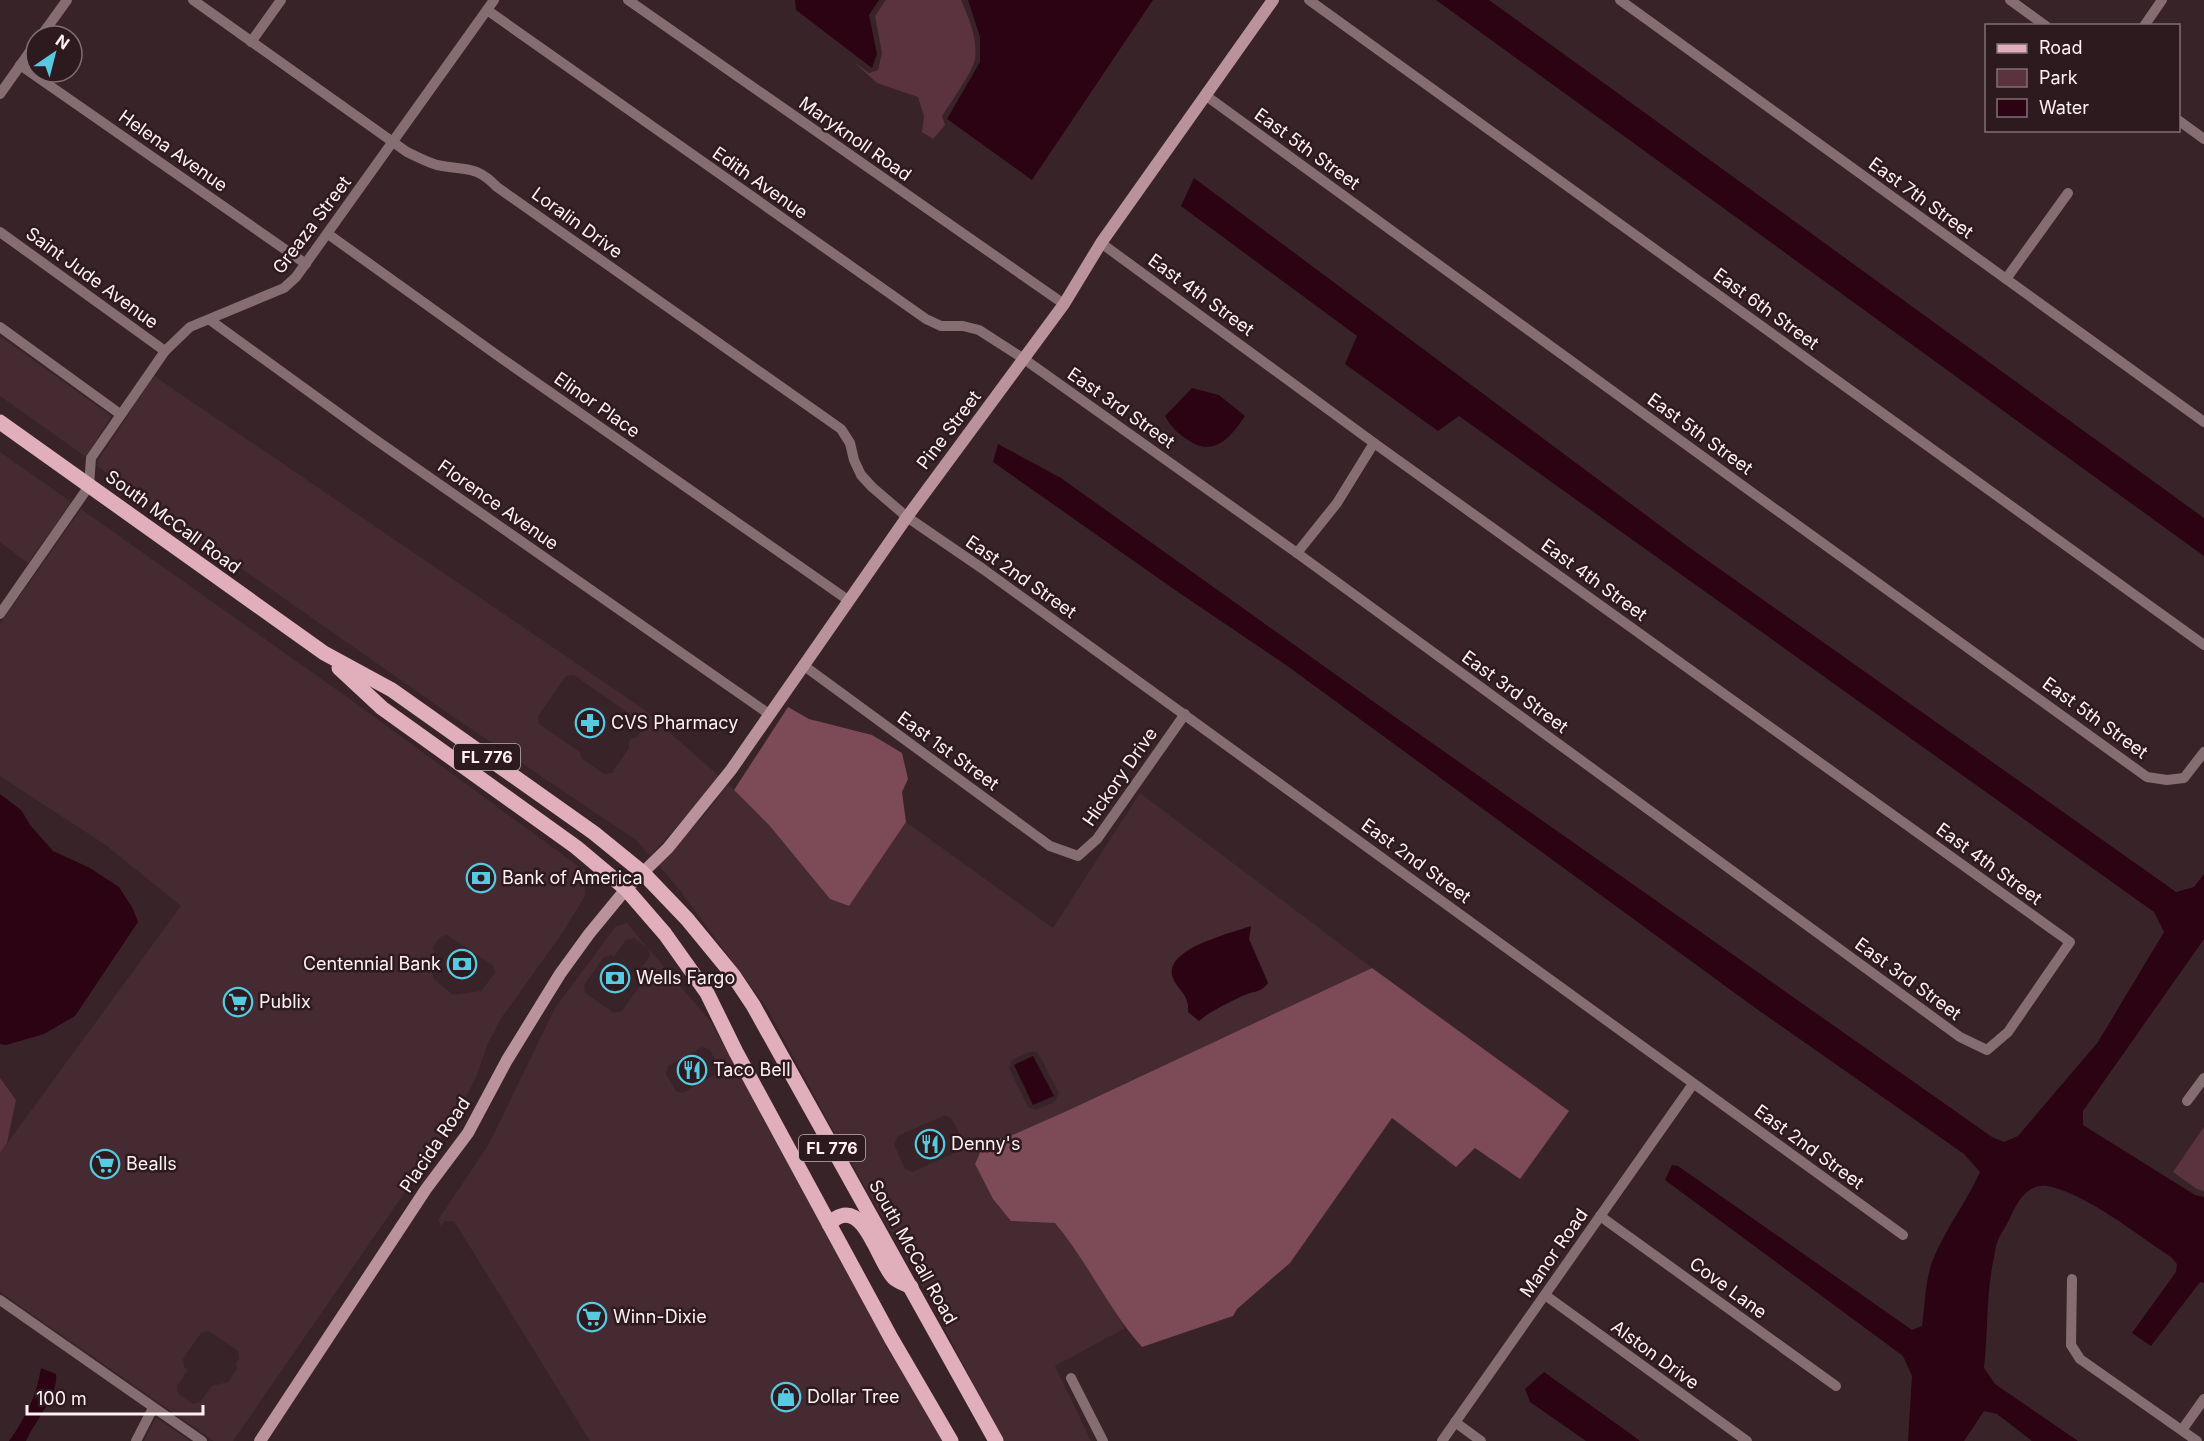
<svg xmlns="http://www.w3.org/2000/svg" width="2204" height="1441" viewBox="0 0 2204 1441" font-family="Inter,sans-serif">
<style>
.built{fill:#462a32;fill-rule:evenodd}
.green{fill:#5a333e}
.forest{fill:#7d4a58}
.water{fill:#2c0313}
.lines{fill:none;stroke-linecap:round;stroke-linejoin:round}
.minor{stroke:#856d72;stroke-width:10}
.secondary{stroke:#b9929b;stroke-width:12}
.primary{stroke:#e1afbb;stroke-width:15}
.labels{text-anchor:middle;stroke-width:5;stroke-linejoin:round;paint-order:stroke}
.shield{fill:#2d1a1f;stroke:#bfb0b3;stroke-width:1.5}
.shield-label{font-size:16px;font-weight:bold;fill:#fef0f3}
.street-label{font-size:18px;fill:#fef0f3;stroke:#2d1a1f}
.poi-label{font-size:18px;fill:#fef0f3;stroke:#2d1a1f;text-anchor:start}
</style>
<rect width="100%" height="100%" fill="#382329"/>
<g class="built">
<path d="M0,336l111,80 -25,41 -86,-61z"/>
<path d="M154,376l488,332 77,68 -23,30 -46,50 -14,-16 -184,-124 -287,-201 -68,-49 1,-6zM574,675l67,47 1,7 -5,8 -6,2 -2,3v6l-17,25 -8,1 -23,-16 -1,-6 -41,-28 -1,-8 28,-40z"/>
<path d="M0,452l71,50 -43,61 -28,-21z"/>
<path d="M81,509l273,193 231,169v25l-22,36 -61,85 -15,28 -10,30 -16,32 -36,56 -192,278h-19l-214,-149v-139l181,-247 -74,-60 -107,-70v-152zM447,935l47,31 1,7 -14,18 -28,4 -20,-17 -1,-8 8,-11 -6,-5 -1,-7 7,-10zM209,1331l29,20 1,8 -3,4 1,6 -9,13 -16,4 -12,16 -7,2 -15,-10 -1,-8 11,-16 -4,-3 -1,-8 18,-26z"/>
<path d="M728,784l41,41 61,74 19,7 57,-84 147,106 87,-135 232,175 -303,142 -54,24 -31,10 -9,20 18,35 18,22 44,2 20,23 50,82 -70,38 36,75h-88l-78,-150 -84,-146 -74,-137 -92,-124 -17,-19 47,-51zM1251,926l-2,13 19,43 -5,7 -21,7 -35,18 -8,7 -10,-15 -8,-19 -7,-25 20,-16zM1032,1051l6,2 21,40 -4,9 -20,8 -7,-3 -19,-39 3,-8zM945,1115l6,3 12,22 1,3 -3,7 -49,22 -7,-3 -11,-25 4,-8z"/>
<path d="M627,923l20,25 -13,-10 -8,2 -12,17 -3,-2 -7,2 -20,28 1,8 29,20 8,-2 20,-28 -1,-8 -3,-2 12,-17 -1,-7 62,73 232,419h-353l-136,-220h-9l-4,5 -3,-6 51,-76 66,-136 61,-82zM702,1047l7,2 10,17 -3,8 -34,19 -6,-2 -10,-17 2,-8z"/>
<path d="M156,1418l34,23h-46z"/>
</g>
<g class="green">
<path d="M886,0h75c8,18 17,39 14,59 -2,12 -25,45 -33,57l3,9 -12,14 -11,-7 2,-16 -6,-19 -41,-14 -23,-21 15,11 9,-3 4,-17 -7,-37z"/>
<path d="M0,1078l16,22 -9,43 -7,10z"/>
<path d="M2204,1127v64l-7,-2 -24,-17z"/>
</g>
<g class="forest">
<path d="M788,707l21,12 63,16 30,18 6,26 -6,13 4,30 -57,84 -19,-7 -61,-74 -35,-35z"/>
<path d="M1372,968l197,143 -49,68 -45,-31 -19,19 -64,-49 -102,145 -53,46 -4,7 -91,31c-34,-38 -54,-85 -87,-124l-44,-2 -18,-22 -18,-35 9,-20 31,-10 54,-24z"/>
</g>
<g class="water">
<path d="M795,0h84l-10,15 8,39 -5,14 -76,-58z"/>
<path d="M968,0h185l-121,180 -85,-61 33,-57v-25z"/>
<path d="M1436,0h53l715,518v38z"/>
<path d="M1194,178l496,370 486,344 18,-5 10,-13v65l-121,172v14l112,70 9,2v86l-4,-1 -49,64 -19,-13 44,-61 1,-8 -6,-7c-32,-21 -87,-65 -124,-71 -20,-3 -31,18 -38,34 -3,7 -8,13 -11,20 -3,7 -3,15 -5,22 -7,36 -5,71 -9,106l11,16 83,57h-46l-35,-27 -13,-3 -20,30h-56l4,-65 -9,-20 -238,-176 7,-15 6,1 234,164 10,-4c3,-20 3,-44 10,-64 12,-31 34,-59 48,-90l-16,-18 -210,-147 -468,-342 -108,-73 -185,-130 5,-18 63,34 334,239 597,420 12,5 14,-6 80,-94 66,-110 -10,-20 -695,-496 -21,15 -93,-67 12,-28 -176,-130z"/>
<path d="M1192,388l27,7 26,21c-14,21 -31,42 -57,24 -11,-7 -17,-13 -23,-24z"/>
<path d="M0,794l21,16 10,16 22,25 37,17 29,19 14,22 5,13 -63,94 -31,18 -38,11 -6,-1z"/>
<path d="M1251,926l-2,13 19,44c-7,10 -16,8 -26,13 -15,7 -31,15 -43,25l-11,-9c2,-19 -13,-23 -16,-37 -5,-27 60,-42 79,-49z"/>
<path d="M1033,1056l21,40 -21,9 -19,-40z"/>
<path d="M41,1368l15,6c3,20 -22,49 -30,67h-17c16,-22 28,-46 32,-73z"/>
<path d="M1544,1372l84,60 12,9h-54l-56,-39 -5,-13z"/>
</g>
<g class="lines">
<g class="minor">
<path d="M193,0l214,152c10,5 20,10 30,13 28,6 38,-1 60,22l344,242 9,14 4,17 7,15 11,12 35,30 76,52 920,666"/>
<path d="M628,0l436,304"/>
<path d="M1309,0l895,645"/>
<path d="M1620,0l584,422"/>
<path d="M2010,0l36,26"/>
<path d="M487,10l439,309 15,7h22l16,4 45,29 273,194 663,484 27,13 21,-18 62,-90 -696,-499 -273,-200"/>
<path d="M2144,26l18,-26"/>
<path d="M41,36l26,-36"/>
<path d="M251,42l30,-42"/>
<path d="M20,65l286,199"/>
<path d="M0,94l36,-51"/>
<path d="M1205,95l534,388 408,294 20,3 17,-2 20,-26"/>
<path d="M2178,120l26,19"/>
<path d="M0,232l165,119"/>
<path d="M328,234l173,124 347,242"/>
<path d="M2006,279l62,-86"/>
<path d="M210,320l163,118 396,276"/>
<path d="M0,327l120,87"/>
<path d="M1297,553l40,-50 37,-60"/>
<path d="M0,614l89,-128 2,-28 74,-107 25,-24 94,-39 12,-11 198,-277"/>
<path d="M803,665l247,181 28,10 19,-17 88,-125"/>
<path d="M2187,1101l17,-23"/>
<path d="M1600,1216l236,170"/>
<path d="M2072,1279l-1,66 9,14 117,82"/>
<path d="M1545,1295l202,146"/>
<path d="M0,1300l202,141"/>
<path d="M1071,1378l32,63"/>
<path d="M1455,1422l26,19"/>
<path d="M2182,1430l22,-31"/>
<path d="M136,1441l17,-33"/>
<path d="M1442,1441l251,-357"/>
</g>
<path class="secondary" d="M260,1441l166,-252 42,-56 39,-73 53,-86 29,-40 37,-45 42,-41 63,-78 176,-253 157,-213 37,-61 172,-243"/>
<g class="primary">
<path d="M0,422l324,231 68,37 202,143 48,39 45,47 46,56 20,30 243,436"/>
<path d="M339,668l43,40 194,139 50,42 39,45 42,59 29,59 155,286 60,103"/>
<path d="M829,1224c3,-3 8,-7 12,-8 25,-9 39,49 53,62 4,4 12,6 17,9"/>
</g>
</g>
<defs>
<g id="pharmacy-ring" transform="scale(1.5)"><circle r="9.5" fill="#2d1a1f" stroke="#55cae0" stroke-width="1.5"/><path d="M-2-6h4v4h4v4h-4v4h-4v-4h-4v-4h4Z" fill="#55cae0"/></g>
<g id="bank-ring" transform="scale(1.5)"><circle r="9.5" fill="#2d1a1f" stroke="#55cae0" stroke-width="1.5"/><path d="M-6-4H6V4H-6ZM0-2.3a2.3 2.3 0 1 0 0 4.6a2.3 2.3 0 1 0 0-4.6Z" fill="#55cae0"/></g>
<g id="supermarket-ring" transform="scale(1.5)"><circle r="9.5" fill="#2d1a1f" stroke="#55cae0" stroke-width="1.5"/><path d="M-6-5.5h2.5l.6 2H6L4.5 2H-2.5L-4.4-4H-6ZM-1.5 3.2a1.3 1.3 0 1 0 .1 0ZM3 3.2a1.3 1.3 0 1 0 .1 0Z" fill="#55cae0"/></g>
<g id="restaurant-ring" transform="scale(1.5)"><circle r="9.5" fill="#2d1a1f" stroke="#55cae0" stroke-width="1.5"/><path d="M-5-6h1v4h1v-4h1v4h1v-4h1v5L-1.5 .5V6h-2V.5L-5-1ZM5-6V6H3V1.5H1.5Q1.5-4 5-6Z" fill="#55cae0"/></g>
<g id="shop-ring" transform="scale(1.5)"><circle r="9.5" fill="#2d1a1f" stroke="#55cae0" stroke-width="1.5"/><path d="M-5-2.5h2.3a2.7 3.5 0 0 1 5.4 0H5L5.5 6h-11ZM-1.5-2.5h3a1.5 2.3 0 0 0-3 0Z" fill="#55cae0"/></g>
</defs>
<g fill-rule="evenodd">
<use href="#pharmacy-ring" x="590" y="723"/>
<use href="#bank-ring" x="481" y="878"/>
<use href="#bank-ring" x="462" y="964"/>
<use href="#bank-ring" x="615" y="978"/>
<use href="#supermarket-ring" x="238" y="1002"/>
<use href="#restaurant-ring" x="692" y="1070"/>
<use href="#restaurant-ring" x="930" y="1144"/>
<use href="#supermarket-ring" x="105" y="1164"/>
<use href="#supermarket-ring" x="592" y="1317"/>
<use href="#shop-ring" x="786" y="1397"/>
</g>
<g class="labels">
<g class="shield">
<rect x="454" y="744" width="66" height="26" rx="4.5"/>
<rect x="799" y="1135" width="66" height="26" rx="4.5"/>
</g>
<g class="shield-label">
<text x="487" y="763">FL 776</text>
<text x="832" y="1154">FL 776</text>
</g>
<g class="street-label">
<text transform="translate(855 139) rotate(35)" y="6">Maryknoll Road</text>
<text transform="translate(1307 149) rotate(36)" y="6">East 5th Street</text>
<text transform="translate(173 151) rotate(35)" y="6">Helena Avenue</text>
<text transform="translate(760 183) rotate(35)" y="6">Edith Avenue</text>
<text transform="translate(1921 198) rotate(36)" y="6">East 7th Street</text>
<text transform="translate(577 223) rotate(36)" y="6">Loralin Drive</text>
<text transform="translate(312 225) rotate(-53)" y="6">Greaza Street</text>
<text transform="translate(92 278) rotate(36)" y="6">Saint Jude Avenue</text>
<text transform="translate(1201 295) rotate(36)" y="6">East 4th Street</text>
<text transform="translate(1766 309) rotate(36)" y="6">East 6th Street</text>
<text transform="translate(597 405) rotate(35)" y="6">Elinor Place</text>
<text transform="translate(1121 408) rotate(35)" y="6">East 3rd Street</text>
<text transform="translate(949 430) rotate(-53)" y="6">Pine Street</text>
<text transform="translate(1700 434) rotate(36)" y="6">East 5th Street</text>
<text transform="translate(498 505) rotate(35)" y="6">Florence Avenue</text>
<text transform="translate(173 522) rotate(36)" y="6">South McCall Road</text>
<text transform="translate(1021 577) rotate(35)" y="6">East 2nd Street</text>
<text transform="translate(1594 580) rotate(36)" y="6">East 4th Street</text>
<text transform="translate(1515 692) rotate(36)" y="6">East 3rd Street</text>
<text transform="translate(2095 718) rotate(36)" y="6">East 5th Street</text>
<text transform="translate(948 751) rotate(36)" y="6">East 1st Street</text>
<text transform="translate(1120 777) rotate(-55)" y="6">Hickory Drive</text>
<text transform="translate(1416 861) rotate(36)" y="6">East 2nd Street</text>
<text transform="translate(1989 864) rotate(36)" y="6">East 4th Street</text>
<text transform="translate(1908 979) rotate(36)" y="6">East 3rd Street</text>
<text transform="translate(435 1145) rotate(-56)" y="6">Placida Road</text>
<text transform="translate(1809 1147) rotate(36)" y="6">East 2nd Street</text>
<text transform="translate(913 1252) rotate(61)" y="6">South McCall Road</text>
<text transform="translate(1554 1253) rotate(-55)" y="6">Manor Road</text>
<text transform="translate(1728 1288) rotate(36)" y="6">Cove Lane</text>
<text transform="translate(1655 1355) rotate(36)" y="6">Alston Drive</text>
</g>
<g class="poi-label">
<text x="611" y="729">CVS Pharmacy</text>
<text x="502" y="884">Bank of America</text>
<text x="441" y="970" text-anchor="end">Centennial Bank</text>
<text x="636" y="984">Wells Fargo</text>
<text x="259" y="1008">Publix</text>
<text x="713" y="1076">Taco Bell</text>
<text x="951" y="1150">Denny's</text>
<text x="126" y="1170">Bealls</text>
<text x="613" y="1323">Winn-Dixie</text>
<text x="807" y="1403">Dollar Tree</text>
</g>
</g>
<rect x="1985" y="24" width="195" height="108" fill="#2d1a1f" stroke="#817074" stroke-width="1.5"/>
<rect x="1997" y="44" width="30" height="9" fill="#e1afbb" stroke="#817074" stroke-width="1.5"/>
<text x="2039" y="54" font-size="18" fill="#fef0f3">Road</text>
<rect x="1997" y="69" width="30" height="18" fill="#5a333e" stroke="#817074" stroke-width="1.5"/>
<text x="2039" y="84" font-size="18" fill="#fef0f3">Park</text>
<rect x="1997" y="99" width="30" height="18" fill="#2c0313" stroke="#817074" stroke-width="1.5"/>
<text x="2039" y="114" font-size="18" fill="#fef0f3">Water</text>
<g transform="translate(54 54) rotate(35)"><circle r="28" fill="#2d1a1f" stroke="#817074" stroke-width="1.5"/>
<path d="M0-4.5L10 22L0 15L-10 22Z" fill="#55cae0"/>
<text y="-9" font-size="16" font-weight="bold" text-anchor="middle" fill="#fef0f3">N</text>
</g>
<path d="M27 1405v9h176v-9" fill="none" stroke="#fef0f3" stroke-width="3"/>
<text x="36" y="1405" font-size="18" fill="#fef0f3" stroke="#2d1a1f" stroke-width="4.5" paint-order="stroke">100 m</text>
</svg>
